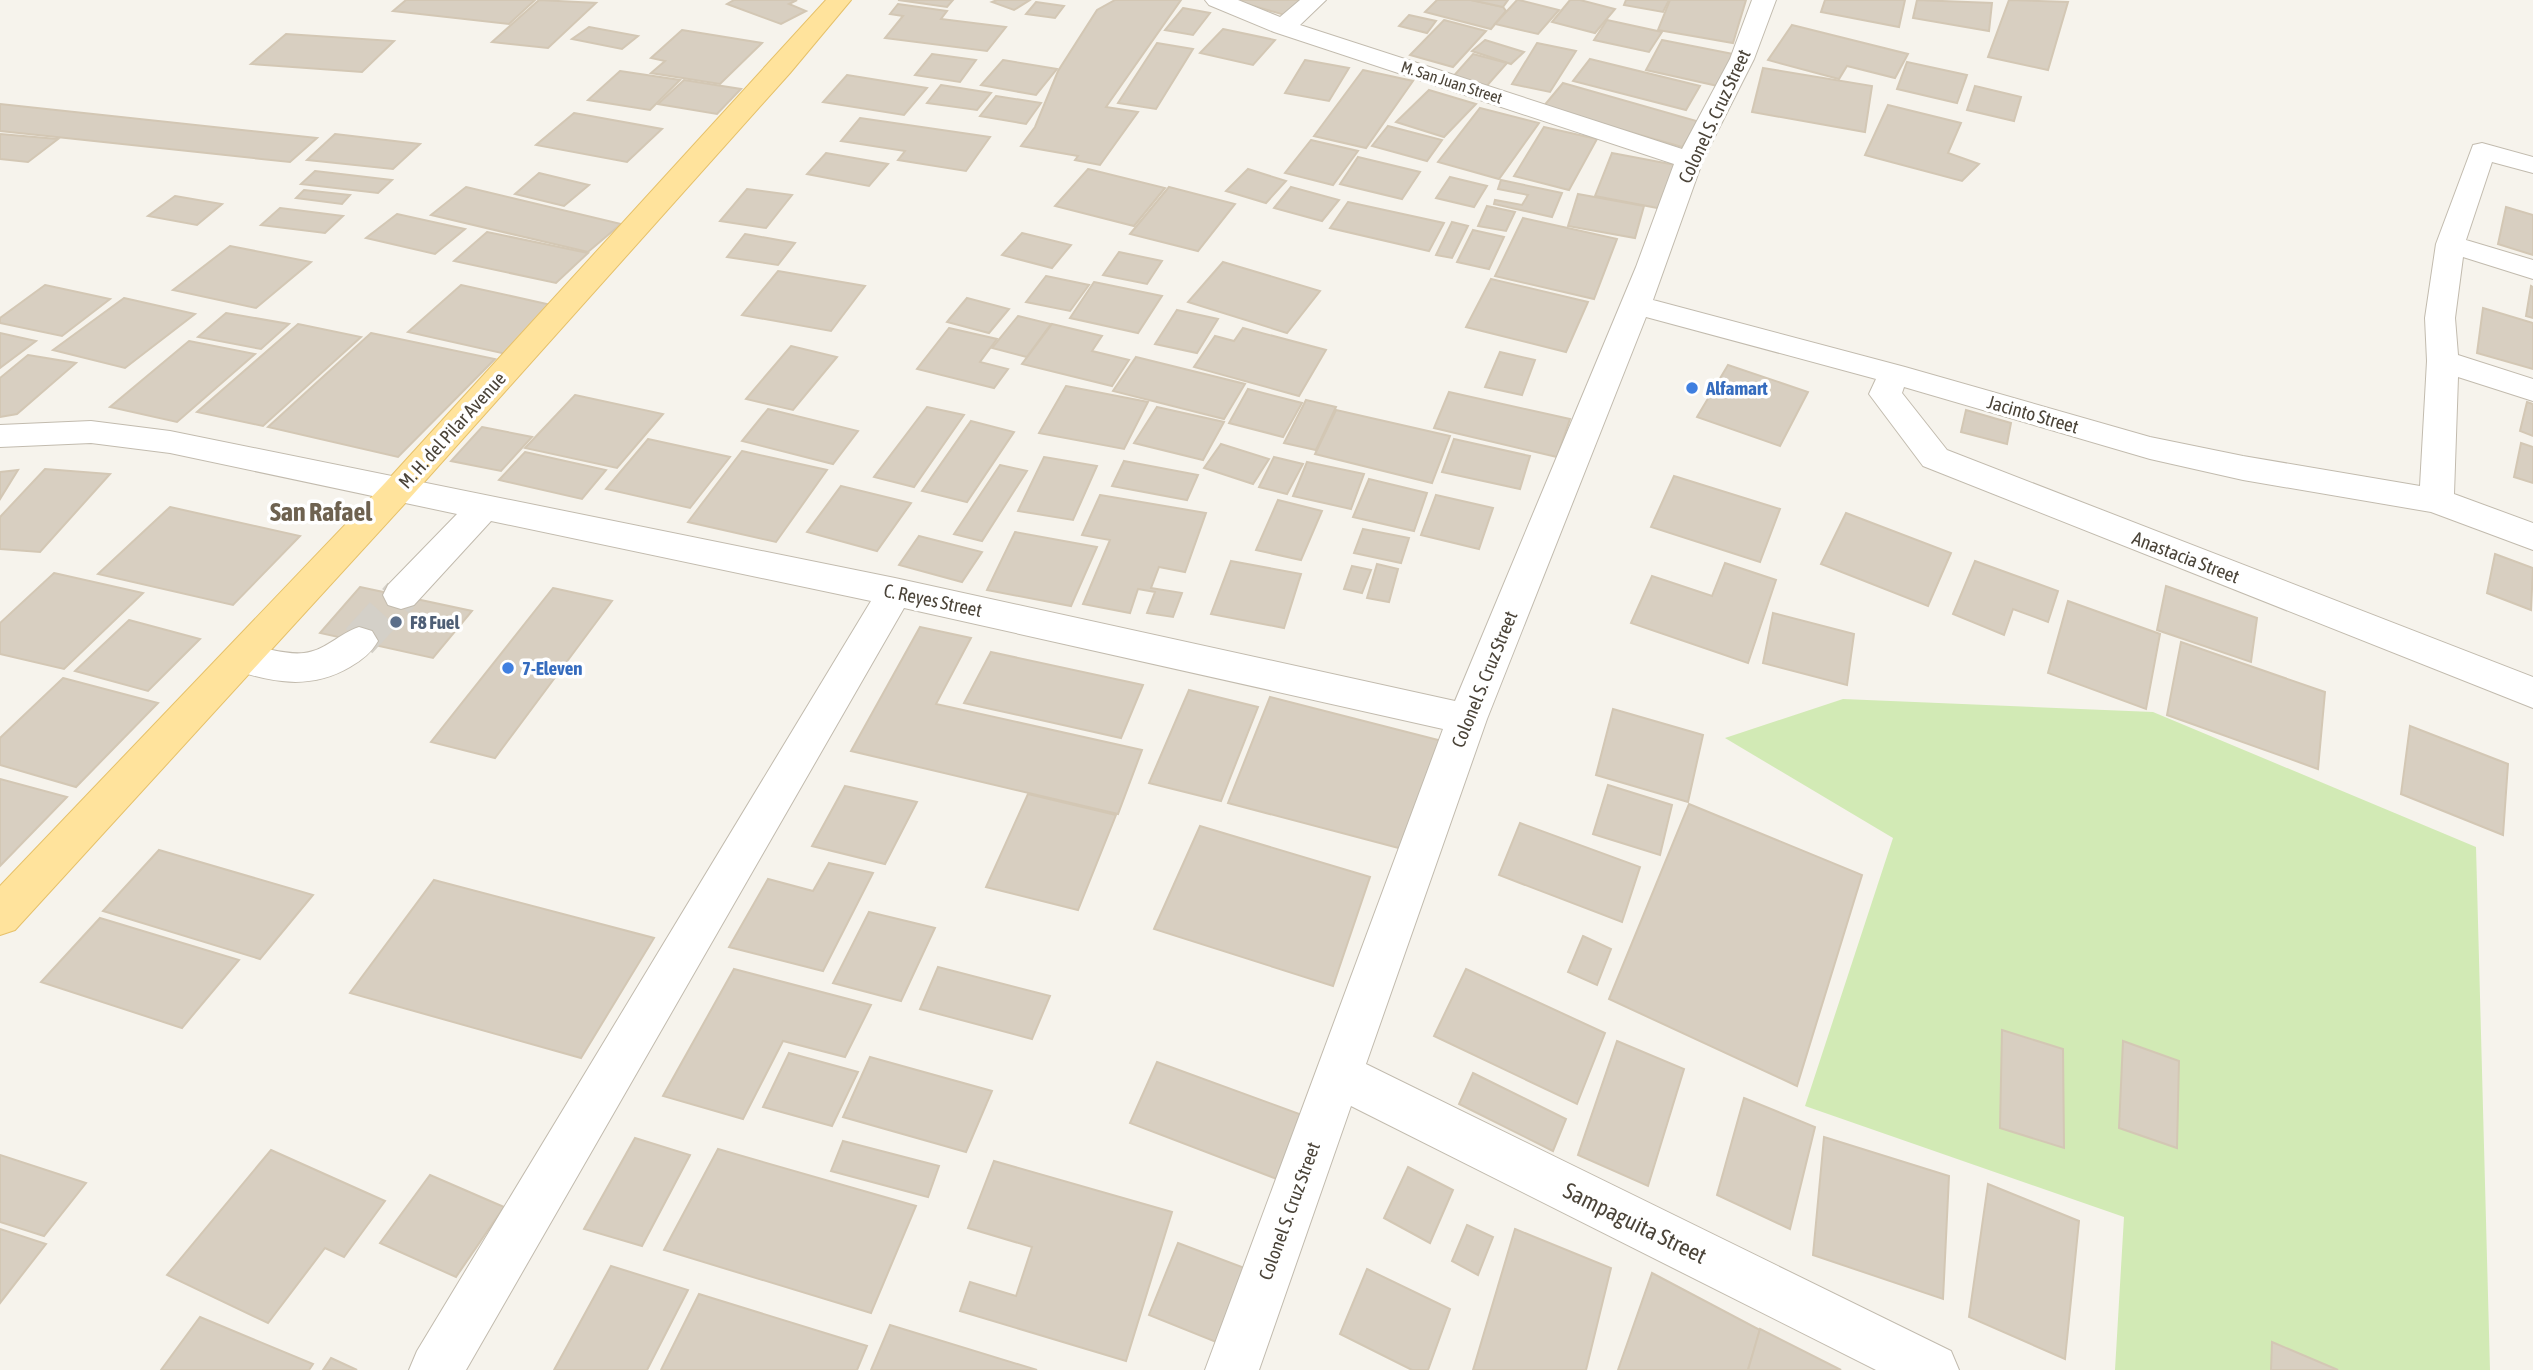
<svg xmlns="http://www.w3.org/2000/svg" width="2533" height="1370" viewBox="0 0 2533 1370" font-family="'Asap Condensed',sans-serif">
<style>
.green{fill:#d2eab5}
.building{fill:#d8cfc1;stroke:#d3c7b4;stroke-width:2}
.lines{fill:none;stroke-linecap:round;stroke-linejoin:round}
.minor-tunnel{stroke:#d4d0c8;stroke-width:36;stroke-dasharray:36 18;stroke-linecap:butt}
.minor-casing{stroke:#c2bbae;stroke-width:2}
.major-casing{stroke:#e6c16a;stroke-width:2}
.minor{fill:#fff;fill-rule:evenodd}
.major{fill:#ffe39c;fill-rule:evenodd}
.shop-dot{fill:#3f7fe0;stroke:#fff;stroke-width:2.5}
.service-dot{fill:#5c6f8a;stroke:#fff;stroke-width:2.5}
.labels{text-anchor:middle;stroke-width:7;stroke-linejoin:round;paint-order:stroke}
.far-street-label{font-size:16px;fill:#4b4439;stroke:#fff}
.street-label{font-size:19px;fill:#4b4439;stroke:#fff}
.shop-label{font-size:19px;font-weight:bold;fill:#366cbe;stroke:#fff;text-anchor:start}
.service-label{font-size:19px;font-weight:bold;fill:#4e5e75;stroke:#fff;text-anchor:start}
.near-street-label{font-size:23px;fill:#4b4439;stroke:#fff}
.district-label{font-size:26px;font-weight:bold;fill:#6e6250;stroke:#fff}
</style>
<rect width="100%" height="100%" fill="#f6f3ec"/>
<path class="green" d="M1843,699l310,13 323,135 14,523h-375l9,-153 -319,-111 88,-268 -168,-100z"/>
<g class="building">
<path d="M406,0h129l-26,24 -116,-13z"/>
<path d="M539,0l57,3 -48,45 -56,-6z"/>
<path d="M734,0h63l-8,4 17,7 -25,13 -54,-20z"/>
<path d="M898,0h55l-6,7z"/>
<path d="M997,0h33l-16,10 -22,-8z"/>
<path d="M1115,0h66l-75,107 32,5 -38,53 -25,-5 3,-4 -57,-10 14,-19 23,-56 39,-61z"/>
<path d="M1233,0h73l-18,16z"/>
<path d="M1437,0h34l32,7 3,4 -15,18 -66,-17z"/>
<path d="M1471,0h37l-5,7z"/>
<path d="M1517,0h2l40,10 -21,24 -43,-10z"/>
<path d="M1570,0h10l35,9 -20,24 -43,-11z"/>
<path d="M1626,0h43l-6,12 -39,-7z"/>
<path d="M1670,0h76l-13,43 -75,-13z"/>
<path d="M1825,0h80l-6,27 -78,-15z"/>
<path d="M1917,0l75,3 -3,28 -76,-13z"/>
<path d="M2009,0l59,2 -20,68 -60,-13z"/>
<path d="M1036,2l28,4 -9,12 -29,-4z"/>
<path d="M898,4l49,7 -6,8 65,8 -19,24 -102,-13 18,-22 -13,-2z"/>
<path d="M1183,8l27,5 -17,22 -28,-5z"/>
<path d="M1409,15l27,6 -9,12 -28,-7z"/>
<path d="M1444,20l42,11 -33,36 -43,-12z"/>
<path d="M1607,20l55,12 -13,20 -55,-12z"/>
<path d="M1792,25l116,29 -13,24 -48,-12 -8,13 -71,-19z"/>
<path d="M589,27l49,9 -16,13 -50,-10z"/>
<path d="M1223,29l52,11 -22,25 -53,-12z"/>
<path d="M682,30l80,13 -42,41 -69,-11 14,-12 -14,-3z"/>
<path d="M286,34l108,7 -32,31 -111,-8z"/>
<path d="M1485,40l39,12 -13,12 -39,-13z"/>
<path d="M1662,40l71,14 -15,32 -72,-16z"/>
<path d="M1157,43l36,6 -37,60 -38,-6z"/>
<path d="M1537,43l39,8 -26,41 -38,-8z"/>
<path d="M932,54l44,6 -16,22 -45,-7z"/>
<path d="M1473,54l34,9 -22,25 -34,-9z"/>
<path d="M1590,59l110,27 -14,24 -113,-29z"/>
<path d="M1003,60l54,9 -21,26 -55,-10z"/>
<path d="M1305,60l44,8 -20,33 -44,-8z"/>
<path d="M1907,62l60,13 -10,28 -60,-14z"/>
<path d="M1763,68l109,18 -7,46 -113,-20z"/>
<path d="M1363,70l50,11 -47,67 -52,-12z"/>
<path d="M620,71l60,9 -30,30 -62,-10z"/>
<path d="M847,75l80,13 -23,27 -81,-13z"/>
<path d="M684,80l57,9 -24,25 -59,-10z"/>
<path d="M1563,83l137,39 -18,25 -139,-40z"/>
<path d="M941,85l50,8 -14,17 -50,-7z"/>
<path d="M1975,86l46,11 -7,24 -47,-11z"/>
<path d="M1429,90l47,14 -32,33 -48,-15z"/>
<path d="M996,96l45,7 -15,21 -46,-8z"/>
<path d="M0,104l317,34 -27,24 -290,-31z"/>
<path d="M1888,105l73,18 -13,30 31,11 -17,17 -97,-26z"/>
<path d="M1480,108l59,15 -40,56 -61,-17z"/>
<path d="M574,113l88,16 -35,33 -91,-17z"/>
<path d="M860,118l130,19 -24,34 -68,-11 7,-9 -64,-10z"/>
<path d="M1388,126l54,14 -15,21 -55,-15z"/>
<path d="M1544,127l53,12 -28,51 -55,-14z"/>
<path d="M0,134l58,5 -30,23 -28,-3z"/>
<path d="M335,134l85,10 -27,25 -86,-9z"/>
<path d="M1311,140l47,11 -25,34 -48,-12z"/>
<path d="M826,153l62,11 -19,22 -62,-12z"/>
<path d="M1612,153l69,13 -13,44 -73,-14z"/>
<path d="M1358,157l62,15 -18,27 -62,-15z"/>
<path d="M1088,169l77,19 -31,38 -79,-20z"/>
<path d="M1248,169l38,12 -20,22 -40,-12z"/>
<path d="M315,171l77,9 -14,13 -77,-9z"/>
<path d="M539,173l50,12 -25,21 -49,-12z"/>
<path d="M1450,177l37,9 -13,21 -38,-9z"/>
<path d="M1501,180l61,13 -10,24 -58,-13 1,-4 27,5 6,-10 -30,-6z"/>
<path d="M466,187l155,37 -33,28 -157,-37z"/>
<path d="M1169,187l66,17 -37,47 -68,-17z"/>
<path d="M1291,187l48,13 -17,21 -48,-13z"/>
<path d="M747,189l45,6 -26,33 -46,-7z"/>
<path d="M304,190l46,5 -8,9 -46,-6z"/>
<path d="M1578,194l66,12 -9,32 -67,-12z"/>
<path d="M175,196l47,8 -25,21 -49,-9z"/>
<path d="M1348,202l96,21 -15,28 -99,-23z"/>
<path d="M1487,206l28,6 -9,19 -28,-5z"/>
<path d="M2506,207l27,8v40l-35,-11z"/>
<path d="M280,208l63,8 -18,17 -64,-8z"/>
<path d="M397,214l68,15 -30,25 -69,-16z"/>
<path d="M1523,218l94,21 -23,60 -99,-23z"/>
<path d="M1452,222l16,4 -16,32 -16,-3z"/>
<path d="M1473,230l31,7 -15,32 -32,-7z"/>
<path d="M487,232l101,21 -32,30 -102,-22z"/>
<path d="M1022,233l49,12 -19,23 -50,-13z"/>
<path d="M745,234l50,9 -17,22 -51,-8z"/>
<path d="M230,246l81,16 -55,46 -83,-18z"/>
<path d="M1119,252l43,9 -15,23 -44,-9z"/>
<path d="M1223,262l97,29 -33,42 -99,-31z"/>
<path d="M778,271l87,15 -34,45 -89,-16z"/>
<path d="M1046,276l43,9 -19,26 -44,-9z"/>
<path d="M1491,279l97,23 -22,50 -100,-25z"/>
<path d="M1094,282l68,14 -24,37 -68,-15z"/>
<path d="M45,285l65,14 -48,37 -62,-13v-5z"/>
<path d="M461,285l95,21 -50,48 -98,-22z"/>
<path d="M2531,286l2,1v31l-7,-2z"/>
<path d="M124,298l71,16 -70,54 -72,-18z"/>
<path d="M967,298l42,11 -20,24 -42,-11z"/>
<path d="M2483,308l50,15v46l-56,-16z"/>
<path d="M1177,310l41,9 -21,34 -42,-9z"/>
<path d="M226,313l63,11 -28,25 -63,-12z"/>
<path d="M1018,316l33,8 -24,33 -35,-9z"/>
<path d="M298,324l63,13 -98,89 -66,-14z"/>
<path d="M1052,324l50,12 -10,15 37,9 -17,26 -90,-22z"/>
<path d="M949,328l48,11 -17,23 28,7 -14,19 -77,-19z"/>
<path d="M1243,328l83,22 -27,46 -105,-29 21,-31 19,5z"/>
<path d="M0,333l36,8 -36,27z"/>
<path d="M371,333l124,26 -97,98 -130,-30z"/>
<path d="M189,341l66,13 -78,68 -67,-15z"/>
<path d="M791,346l46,11 -44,53 -47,-11z"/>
<path d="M1500,352l35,8 -13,35 -37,-8z"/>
<path d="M28,355l48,8 -59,51 -17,3v-39z"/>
<path d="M1136,357l109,27 -21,35 -111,-28z"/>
<path d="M1728,365l80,27 -28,54 -83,-29z"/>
<path d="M1066,386l82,16 -24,47 -85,-16z"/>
<path d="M1248,389l54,14 -19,34 -54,-14z"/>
<path d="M1449,392l121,27 -13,38 -123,-29z"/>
<path d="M575,395l88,19 -46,54 -92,-20z"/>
<path d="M1306,400l30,7 -20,43 -32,-7z"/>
<path d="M2527,402l6,2v32l-13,-5z"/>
<path d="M927,407l37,8 -50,72 -40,-10z"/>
<path d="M1157,407l67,15 -21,38 -69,-17z"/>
<path d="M768,409l90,22 -25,33 -91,-23z"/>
<path d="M1336,410l114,26 -18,47 -117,-29z"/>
<path d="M1966,410l45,13 -4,21 -46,-12z"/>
<path d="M971,421l43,11 -47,70 -45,-11z"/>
<path d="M482,427l50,10 -31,34 -50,-10z"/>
<path d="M648,439l82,18 -40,51 -84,-19z"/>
<path d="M1454,439l76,17 -10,33 -78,-17z"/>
<path d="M2521,443l12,4v36l-19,-6z"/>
<path d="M1221,444l48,15 -16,25 -49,-16z"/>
<path d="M742,451l85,19 -51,72 -88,-20z"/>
<path d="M525,452l81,18 -24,29 -83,-19z"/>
<path d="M1044,457l53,9 -24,54 -55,-9z"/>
<path d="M1274,457l29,7 -16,30 -28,-7z"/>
<path d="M1124,461l74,14 -11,25 -75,-14z"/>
<path d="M1307,462l57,12 -13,35 -58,-13z"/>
<path d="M1000,465l27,6 -45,70 -28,-7z"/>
<path d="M45,469l65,5 -70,78 -40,-3v-32z"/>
<path d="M18,470l-18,29v-27z"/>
<path d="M1674,476l106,33 -20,53 -109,-35z"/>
<path d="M1369,479l58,14 -13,38 -61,-14z"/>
<path d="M841,486l70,17 -34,48 -70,-19z"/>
<path d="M1100,495l106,18 -21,59 -26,-5 -8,21 31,5 -9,24 -26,-4 8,-21 -17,-3 -8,24 -47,-9 27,-64 -28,-5z"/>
<path d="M1436,495l57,13 -14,41 -58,-14z"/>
<path d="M1278,500l44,11 -21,49 -45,-10z"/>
<path d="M170,507l130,29 -67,69 -135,-31z"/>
<path d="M1846,513l105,40 -23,53 -107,-42z"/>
<path d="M1363,529l46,9 -8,25 -47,-10z"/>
<path d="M1015,532l82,15 -26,59 -84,-16z"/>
<path d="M919,536l63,16 -20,30 -63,-17z"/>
<path d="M2495,554l38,14 -2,42 -44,-17z"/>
<path d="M1231,561l70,13 -17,54 -73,-14z"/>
<path d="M1975,561l83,30 -10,31 -35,-13 -9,26 -51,-21z"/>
<path d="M1725,563l51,17 -28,83 -117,-40 21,-47 60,20z"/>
<path d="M1377,564l21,5 -9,33 -22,-4z"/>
<path d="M1352,566l19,4 -9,23 -18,-4z"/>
<path d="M54,573l89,20 -79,76 -64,-15v-31z"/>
<path d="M2166,586l91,32 -6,44 -94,-32z"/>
<path d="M360,587l112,24 -39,47 -113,-25z"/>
<path d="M553,588l59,13 -117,157 -64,-16z"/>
<path d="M2068,601l92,33 -14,75 -98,-36z"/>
<path d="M1773,613l81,21 -7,51 -84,-22z"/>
<path d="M129,620l71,19 -52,52 -73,-20z"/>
<path d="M920,627l51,11 -35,66 206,46 -24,64 -267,-63z"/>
<path d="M2181,642l144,50 -7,77 -151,-54z"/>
<path d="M991,652l152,33 -22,53 -157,-35z"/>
<path d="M63,678l95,25 -82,84 -76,-22v-27z"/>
<path d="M1189,690l69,17 -37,94 -72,-18z"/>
<path d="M1270,697l172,44 -32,110 -182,-48z"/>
<path d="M1613,709l90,26 -15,67 -92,-27z"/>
<path d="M2410,726l98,38 -5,71 -102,-41z"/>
<path d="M0,779l67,18 -67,69z"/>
<path d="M1608,785l64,20 -12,50 -67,-21z"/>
<path d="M845,786l72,16 -32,62 -73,-18z"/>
<path d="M1028,794l88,21 -38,95 -92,-23z"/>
<path d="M1689,804l173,71 -65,211 -188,-87z"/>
<path d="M1520,823l120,44 -18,55 -123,-47z"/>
<path d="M1200,826l170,51 -37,109 -179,-57z"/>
<path d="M159,850l154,45 -53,64 -157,-48z"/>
<path d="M829,863l44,10 -50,98 -94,-24 39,-68 45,12z"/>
<path d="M434,880l220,58 -73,120 -231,-65z"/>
<path d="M869,912l66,16 -34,73 -68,-18z"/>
<path d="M100,918l139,42 -57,68 -141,-46z"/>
<path d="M1583,936l28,13 -14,36 -29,-13z"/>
<path d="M938,967l112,29 -18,43 -112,-30z"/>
<path d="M734,969l137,36 -26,52 -62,-16 -40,78 -80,-23z"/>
<path d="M1466,969l139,64 -28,71 -143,-68z"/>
<path d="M2002,1030l61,19 1,99 -64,-20z"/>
<path d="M1617,1041l67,28 -36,117 -70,-31z"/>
<path d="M2123,1041l56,20 -2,87 -58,-20z"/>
<path d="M789,1053l69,19 -26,54 -69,-19z"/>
<path d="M870,1057l122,34 -26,61 -123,-35z"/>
<path d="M1157,1062l148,54 -23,65 -152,-58z"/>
<path d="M1473,1073l93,46 -13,32 -94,-47z"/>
<path d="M1744,1098l71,29 -25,102 -73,-34z"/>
<path d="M1824,1137l125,39 -6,123 -130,-44z"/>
<path d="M635,1138l55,17 -48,91 -58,-17z"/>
<path d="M843,1141l96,25 -11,31 -97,-26z"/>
<path d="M718,1149l198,57 -45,107 -207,-63z"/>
<path d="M271,1150l114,51 -41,56 -19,-9 -57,75 -101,-48z"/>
<path d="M0,1155l86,28 -42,53 -44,-14z"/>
<path d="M994,1161l178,51 -46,149 -166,-50 10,-29 46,14 16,-49 -64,-19z"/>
<path d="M1408,1167l45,23 -23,53 -46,-25z"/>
<path d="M430,1175l74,32 -48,70 -76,-34z"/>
<path d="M1988,1184l91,37 -14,138 -96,-42z"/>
<path d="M1467,1225l26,12 -15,38 -26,-14z"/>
<path d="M0,1229l46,15 -46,59z"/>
<path d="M1515,1229l96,39 -25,102h-113z"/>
<path d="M1178,1243l85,32 -27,75 -87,-35z"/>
<path d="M611,1266l77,24 -41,80h-93z"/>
<path d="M1367,1269l83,40 -22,61h-16l-72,-36z"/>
<path d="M1652,1273l108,57 -12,40h-130z"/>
<path d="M699,1294l168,52 -10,24h-196z"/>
<path d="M200,1317l113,47 -4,6h-148z"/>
<path d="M890,1325l147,45h-166z"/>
<path d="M1760,1329l81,41h-93z"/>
<path d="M2272,1342l66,28h-67z"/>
<path d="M331,1358l26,12h-34z"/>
</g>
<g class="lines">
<path class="minor-tunnel" d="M359,641l42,-46"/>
<g class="minor-casing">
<g id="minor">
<path d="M1205,0h33l42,17 20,-17h26l-26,25 382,124 48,-90 22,-59h24l-22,59 -51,101 -50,140 252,67 245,70 93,19 177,30 7,-125 -2,-43 11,-74 37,-99 9,-2 51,14v16l-41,-11 -26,78 67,20v19l-70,-22 -8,61 3,37 75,24v22l-75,-24 -4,117 79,29v27l-102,-38 -188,-32 -93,-21 -246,-72 -2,6 45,57 586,227v31l-610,-242 -54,-72 7,-15 -230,-62 -159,402 -121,345 585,287 8,19h-83l-525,-264 -92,264h-54l238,-641 -539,-121 -438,762h-57l8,-19 454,-750 -380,-80 -77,84 -13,4 -13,-4 -5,-10 5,-10 69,-71 -287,-61 -79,-10 -91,4v-22l91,-4 79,10 725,147 560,123 181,-434 38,-103 -400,-132 -65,-27z"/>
<path d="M359,627l13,4 6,10c-7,12 -16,19 -28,26 -41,24 -80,15 -122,1l-6,-10 6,-10c25,-8 50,8 76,5 21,-2 36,-20 55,-26z"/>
</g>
</g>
<g class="major-casing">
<path id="major" d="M826,0h25l-61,73 -381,426 -394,431 -15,5v-49l385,-403z"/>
</g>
<use href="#minor" class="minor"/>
<use href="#major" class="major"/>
</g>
<g class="shop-dot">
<circle cx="1692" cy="388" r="7"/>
<circle cx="508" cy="668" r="7"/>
</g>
<circle class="service-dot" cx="396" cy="622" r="7"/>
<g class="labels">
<g class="far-street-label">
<text transform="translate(1452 82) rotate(18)" y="6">M. San Juan Street</text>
</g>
<g class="street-label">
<text transform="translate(1714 116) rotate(-65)" y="7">Colonel S. Cruz Street</text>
<text transform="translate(2033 414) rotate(16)" y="7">Jacinto Street</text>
<text transform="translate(452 430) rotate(-48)" y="7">M. H. del Pilar Avenue</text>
<text transform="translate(2186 557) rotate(21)" y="7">Anastacia Street</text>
<text transform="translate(933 600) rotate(12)" y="7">C. Reyes Street</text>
<text transform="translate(1484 679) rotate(-68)" y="7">Colonel S. Cruz Street</text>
<text transform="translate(1289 1211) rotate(-70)" y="7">Colonel S. Cruz Street</text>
</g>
<g class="shop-label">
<text x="1706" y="395">Alfamart</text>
<text x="522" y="675">7-Eleven</text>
</g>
<g class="service-label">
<text x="410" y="629">F8 Fuel</text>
</g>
<g class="near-street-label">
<text transform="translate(1635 1223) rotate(26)" y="8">Sampaguita Street</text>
</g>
<g class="district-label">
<text x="321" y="521">San Rafael</text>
</g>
</g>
</svg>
